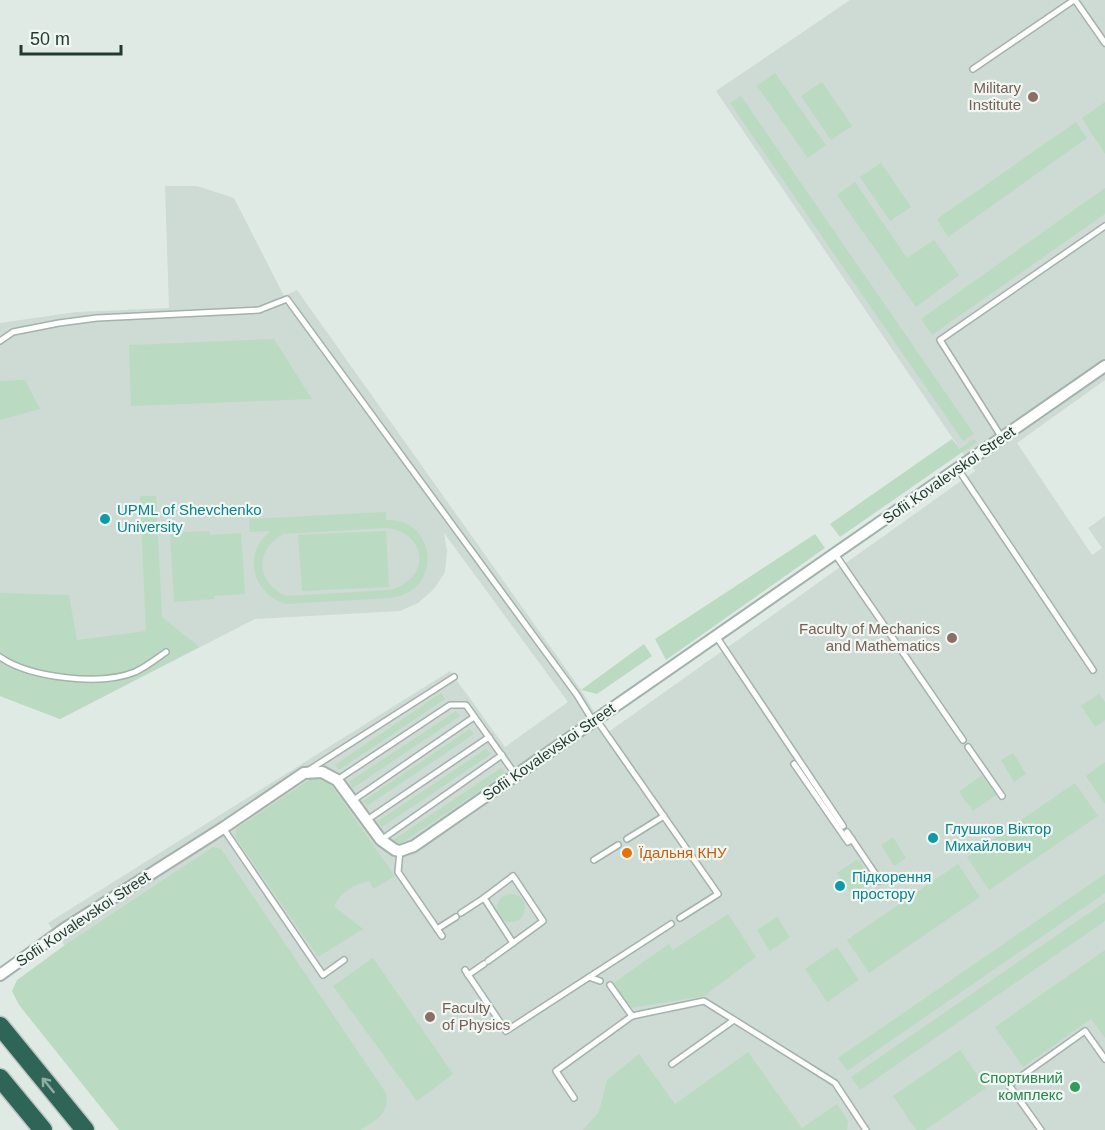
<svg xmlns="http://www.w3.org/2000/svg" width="1105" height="1130" viewBox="0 0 1105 1130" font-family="Arial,sans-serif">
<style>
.built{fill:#cedad4}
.green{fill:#badbc1;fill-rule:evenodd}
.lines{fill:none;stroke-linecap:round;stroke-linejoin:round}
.lane-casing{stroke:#a3b2ac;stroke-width:8}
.street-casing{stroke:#a3b2ac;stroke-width:14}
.highway-casing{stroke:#bdc4c2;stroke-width:21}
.lane{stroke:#fff;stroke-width:5}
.street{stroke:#fff;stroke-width:10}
.highway{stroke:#2f6557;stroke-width:18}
.oneway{stroke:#90aea5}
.education-dot{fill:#8d6e63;stroke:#f0f7f3;stroke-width:2}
.culture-dot{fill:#0f9aa8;stroke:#f0f7f3;stroke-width:2}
.food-dot{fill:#e8710a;stroke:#f0f7f3;stroke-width:2}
.leisure-dot{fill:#2e9e5b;stroke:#f0f7f3;stroke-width:2}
.labels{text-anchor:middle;stroke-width:4.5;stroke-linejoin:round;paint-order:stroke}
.education-label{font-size:15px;fill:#785e54;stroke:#f0f7f3;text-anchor:end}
.street-label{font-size:15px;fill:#223a32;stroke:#f0f7f3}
.culture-label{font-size:15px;fill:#0d838f;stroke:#f0f7f3;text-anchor:start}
.food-label{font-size:15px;fill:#c56008;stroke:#f0f7f3;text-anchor:start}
.leisure-label{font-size:15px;fill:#27864d;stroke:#f0f7f3;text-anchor:end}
</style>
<rect width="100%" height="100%" fill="#e0eae5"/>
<path class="built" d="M850,0h255v380l-88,63 75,112 10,-7 -14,-20 17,-12v614h-905l-152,-207 402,-252 55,76 63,-45 -124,-169 3,18 -2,21 -11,17 -16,14 -18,8 -145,8 -195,100 -60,-23v-373l76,-11 93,-4 -4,-122h32l37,12 50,98 13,-6 284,400 26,43 368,-262 -259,-380z"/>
<g class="green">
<path d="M775,73l51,72 -18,13 -51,-72z"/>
<path d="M822,82l30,44 -21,14 -30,-44z"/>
<path d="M741,96l233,338 -11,7 -233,-338z"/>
<path d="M1105,102v52l-23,-36z"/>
<path d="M1076,122l11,16 -139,99 -11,-18z"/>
<path d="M881,163l30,44 -21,14 -30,-44z"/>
<path d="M855,182l52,76 27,-18 25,35 -43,32 -79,-112z"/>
<path d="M1105,188v26l-173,121 -11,-16z"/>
<path d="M274,339l38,60 -181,7 -2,-61z"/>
<path d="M25,380l15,29 -40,11v-39z"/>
<path d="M952,439l8,10 14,-10 3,3 -137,95 -10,-13z"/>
<path d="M140,496h16l6,121 37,30 -139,72 -60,-23v-103l69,2 8,45 69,-9z"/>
<path d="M386,512v8c8,0 16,1 23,5 23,14 25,49 3,65 -6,5 -14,6 -21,8l-105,6c-4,-2 -9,-3 -13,-6 -19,-12 -25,-37 -13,-56 3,-4 7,-7 10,-11l-20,1 -1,-13zM387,528c41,5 44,52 3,62l-104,6c-30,-14 -32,-45 -3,-62z"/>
<path d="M209,531l1,4 31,-2 4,61 -31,2v3l-40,3 -4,-69z"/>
<path d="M386,531l3,56 -87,4 -4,-56z"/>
<path d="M815,534l10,14 -159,112 -11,-21z"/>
<path d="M644,644l8,12 -55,38 -16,-4z"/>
<path d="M441,693l4,6 -106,71 -4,-5z"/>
<path d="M1099,694l6,8v18l-10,7 -14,-21z"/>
<path d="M456,711l4,5 -107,72 -4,-6z"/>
<path d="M470,729l4,5 -107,72 -4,-5z"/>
<path d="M486,749l5,5 -109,73 -4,-6z"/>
<path d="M1013,753l13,21 -12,8 -13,-22z"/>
<path d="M1105,762v42l-19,-28z"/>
<path d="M501,768l5,5 -109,73 -4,-6z"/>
<path d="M982,775l14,20 -23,16 -14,-19z"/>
<path d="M312,778l17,4 66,94 -22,13 -3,-8c-17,3 -28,11 -36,25l29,23 -45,28 -83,-120 2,-9z"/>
<path d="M1075,783l23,33 -109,74 -22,-33z"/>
<path d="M893,837l13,21 -12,8 -13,-21z"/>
<path d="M213,847l8,2 165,244c4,22 -10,27 -26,37h-241l-100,-125 -7,-14 5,-11 48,-35z"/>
<path d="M858,859l15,22 -21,14 -15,-22z"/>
<path d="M958,864l22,33 -111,76 -22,-33z"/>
<path d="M1105,874v19l-258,178 -9,-13z"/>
<circle cx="511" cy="908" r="14"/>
<path d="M1105,902v19l-245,169 -9,-13z"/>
<path d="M728,914l28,43 -52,39 -73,12 -19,-24 57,-40 4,6z"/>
<path d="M777,917l13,20 -20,14 -13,-21z"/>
<path d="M837,947l22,33 -32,22 -22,-33z"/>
<path d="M1105,950v88l-14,-19 -68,48 -28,-40z"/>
<path d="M373,958l80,116 -36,27 -84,-115z"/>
<path d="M960,1050l26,38 -61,42h-9l-23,-34z"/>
<path d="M748,1052l54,76 35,-24 11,17 -1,9h-264l16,-18 8,-32 32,-26 36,50z"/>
</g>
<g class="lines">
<g class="lane-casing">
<g id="lane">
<path d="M1075,0l30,43"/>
<path d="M973,69l101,-69"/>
<path d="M0,341l13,-9 46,-9 38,-5 162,-8 28,-11 290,396 16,26"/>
<path d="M1002,438l-62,-98 165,-114"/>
<path d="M958,469l135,201"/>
<path d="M835,554l128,186"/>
<path d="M716,636l127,190"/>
<path d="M0,657c30,21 101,29 135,15 11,-5 21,-13 31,-20"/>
<path d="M596,719l122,175 -38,24"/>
<path d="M968,747l34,49"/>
<path d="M794,764l54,78 4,-3"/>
<path d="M309,770l145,-93"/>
<path d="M337,780l113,-75h16l49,69"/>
<path d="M352,801l122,-84"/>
<path d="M367,820l122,-83"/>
<path d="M223,828l100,147 21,-15"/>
<path d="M847,832l33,49"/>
<path d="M627,839l37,-23"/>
<path d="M381,840l121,-85"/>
<path d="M400,851l-2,21 44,64"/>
<path d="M594,860l24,-15"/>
<path d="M484,898l29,-22 30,45 -30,22"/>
<path d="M461,913l23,-15 29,45 -25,18"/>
<path d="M437,929l19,-12"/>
<path d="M465,970l41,61 165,-107"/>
<path d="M468,975l16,-11"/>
<path d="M589,977l11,4"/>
<path d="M610,985l22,31"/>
<path d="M672,1064l62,-44"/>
<path d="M574,1098l-18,-27 76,-55 72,-15 131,82 31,47"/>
<path d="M1041,1130l-32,-45 76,-54 20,28"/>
</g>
</g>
<g class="street-casing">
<path id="street" d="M0,975l64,-46 159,-101 81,-55 18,-1 15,8 44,60 14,10 5,1 14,-5 691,-480"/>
</g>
<g class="highway-casing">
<g id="highway">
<path d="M0,1026l85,104"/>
<path d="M0,1078l43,52"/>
</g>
</g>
<use href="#lane" class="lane"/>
<use href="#street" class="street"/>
<use href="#highway" class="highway"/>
</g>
<defs><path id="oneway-shaft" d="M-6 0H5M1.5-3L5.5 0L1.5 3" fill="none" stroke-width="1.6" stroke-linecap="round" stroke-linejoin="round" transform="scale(1.5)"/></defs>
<use class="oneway" href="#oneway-shaft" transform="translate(48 1085) rotate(-129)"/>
<g class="education-dot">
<circle cx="1033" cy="97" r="6"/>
<circle cx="952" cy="638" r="6"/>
<circle cx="430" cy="1017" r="6"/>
</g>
<g class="culture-dot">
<circle cx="105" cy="519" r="6"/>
<circle cx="933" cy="838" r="6"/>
<circle cx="840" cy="886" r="6"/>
</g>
<circle class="food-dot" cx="627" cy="853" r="6"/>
<circle class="leisure-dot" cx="1075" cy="1087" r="6"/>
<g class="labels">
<g class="education-label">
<text x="1021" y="93">Military<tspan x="1021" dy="17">Institute</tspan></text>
<text x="940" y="634">Faculty of Mechanics<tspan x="940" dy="17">and Mathematics</tspan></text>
<text x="442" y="1013" text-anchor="start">Faculty<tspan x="442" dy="17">of Physics</tspan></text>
</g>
<g class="street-label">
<text transform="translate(949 475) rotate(-35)" y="5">Sofii Kovalevskoi Street</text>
<text transform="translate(549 752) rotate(-35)" y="5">Sofii Kovalevskoi Street</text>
<text transform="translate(83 919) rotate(-34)" y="5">Sofii Kovalevskoi Street</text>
</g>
<g class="culture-label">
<text x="117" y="515">UPML of Shevchenko<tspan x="117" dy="17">University</tspan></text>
<text x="945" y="834">Глушков Віктор<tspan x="945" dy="17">Михайлович</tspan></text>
<text x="852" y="882">Підкорення<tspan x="852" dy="17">простору</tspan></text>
</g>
<g class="food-label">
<text x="639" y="858">Їдальня КНУ</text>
</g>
<g class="leisure-label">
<text x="1063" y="1083">Спортивний<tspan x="1063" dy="17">комплекс</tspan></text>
</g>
</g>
<path d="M21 45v9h100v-9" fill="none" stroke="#223a32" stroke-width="3"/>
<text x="30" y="45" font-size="18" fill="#223a32" stroke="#f0f7f3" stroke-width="4.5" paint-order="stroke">50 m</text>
</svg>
